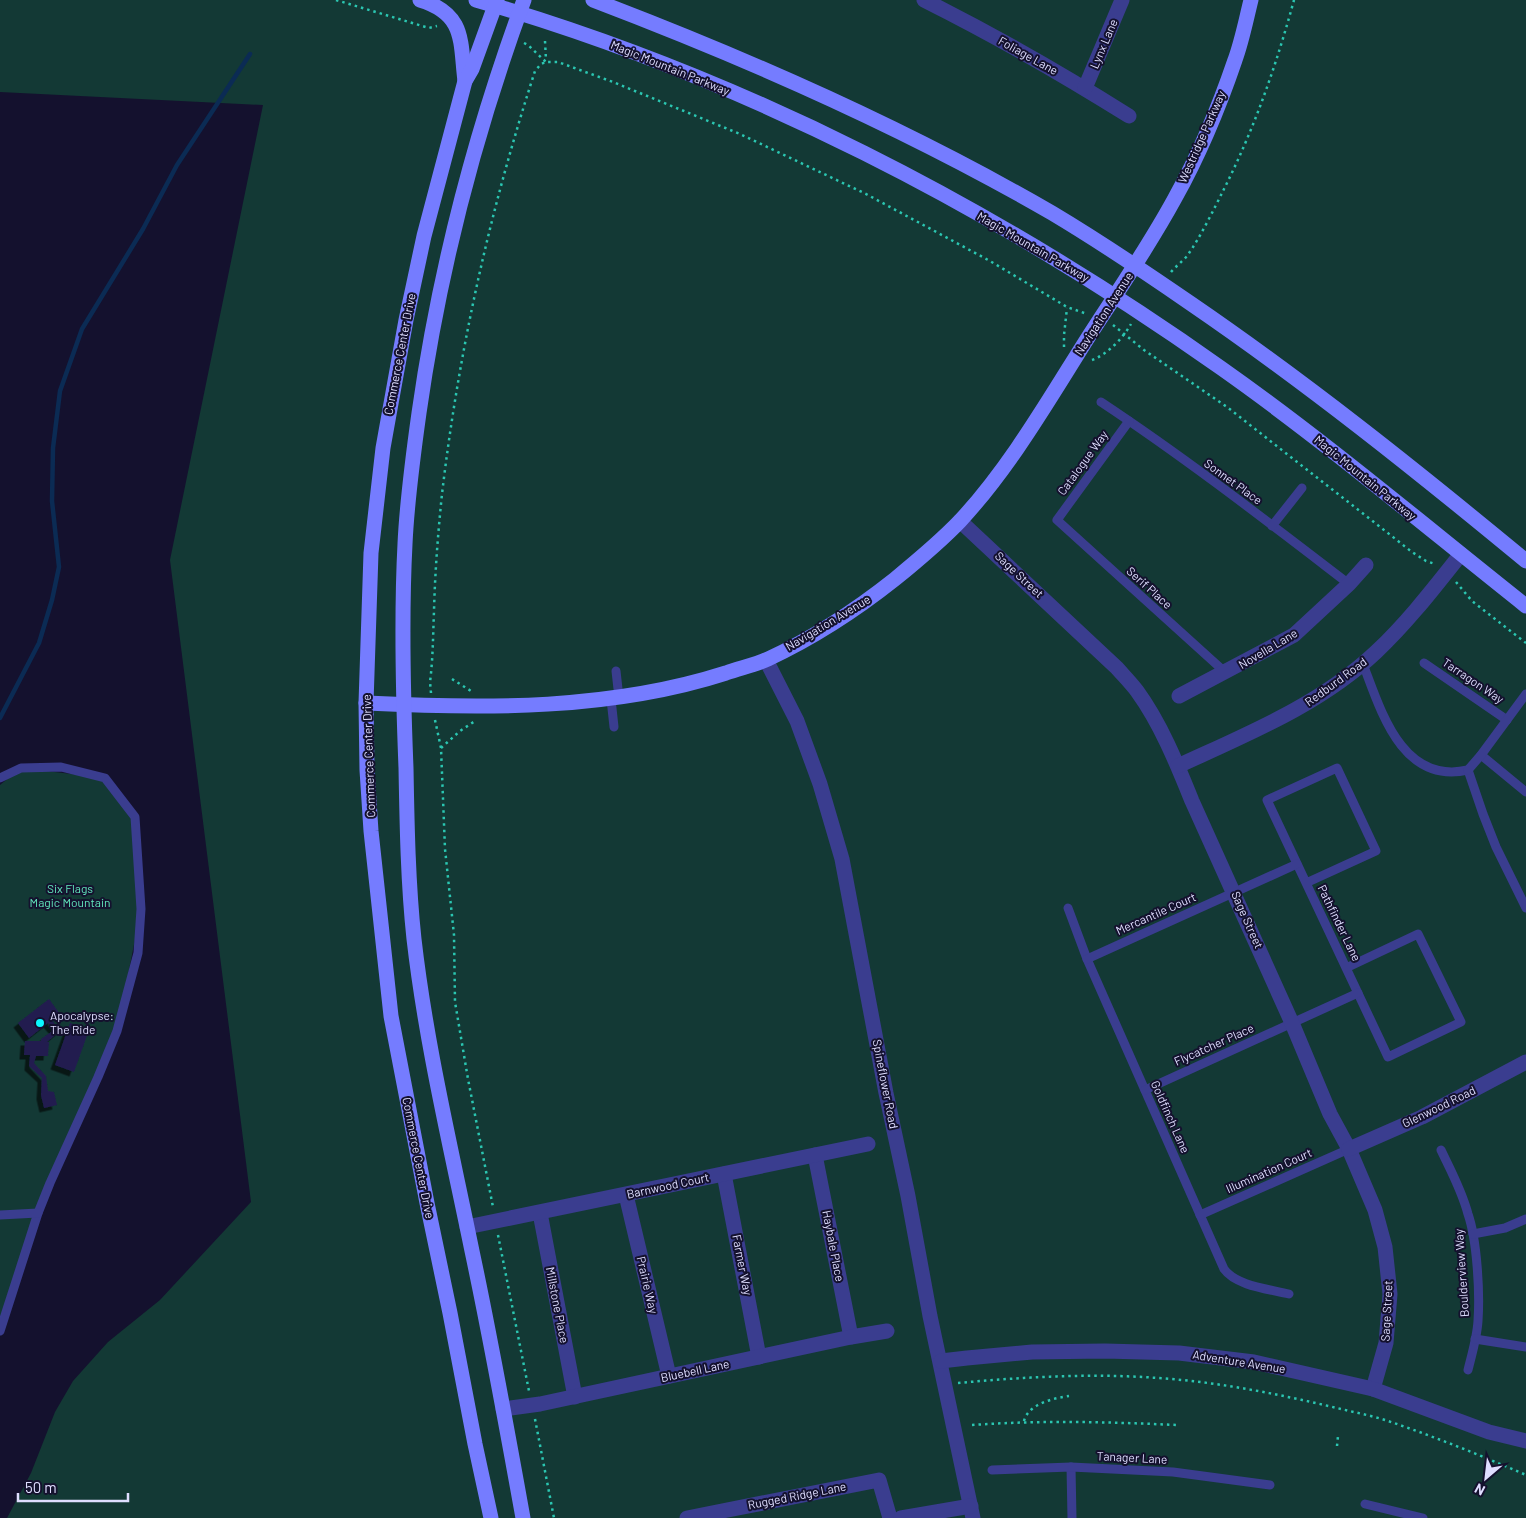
<svg xmlns="http://www.w3.org/2000/svg" width="1526" height="1518" viewBox="0 0 1526 1518" font-family="Barlow,sans-serif">
<style>
.green{fill:#133935}
.lines{fill:none;stroke-linecap:round;stroke-linejoin:round}
.stream{stroke:#0b2b54;stroke-width:4.5}
.building{fill:#221c50;filter:url(#shadow)}
.path{stroke:#2bc6b1;stroke-width:2.5;stroke-dasharray:2.5 4;stroke-linecap:butt}
.lane{stroke:#3a3d8f;stroke-width:9}
.street{stroke:#3a3d8f;stroke-width:15}
.secondary{stroke:#757cff;stroke-width:15}
.poi-dot{fill:#0af9ff;stroke:#14112e;stroke-width:2}
.labels{text-anchor:middle;stroke-width:4;stroke-linejoin:round;paint-order:stroke}
.street-label{font-size:12px;fill:#dfdeff;stroke:#14112e}
.park-label{font-size:12px;fill:#62e7bc;stroke:#14112e}
.poi-label{font-size:12px;fill:#dfdeff;stroke:#14112e;text-anchor:start}
</style>
<defs>
<filter id="shadow"><feDropShadow dx="-4.5" dy="4.5" stdDeviation="0" flood-color="#0009"/></filter>
</defs>
<rect width="100%" height="100%" fill="#14112e"/>
<g class="green">
<path d="M0,0h1526v1518h-1519l24,-45 24,-61 18,-31 35,-39 52,-42 91,-98 -81,-642 93,-455 -263,-13z"/>
<path d="M21,768l84,10 30,39 6,92 -24,122 -79,182 -38,121v-549z"/>
</g>
<g class="lines">
<path class="stream" d="M0,718l39,-75 13,-43 7,-33 -7,-66 1,-53 7,-57 22,-62 61,-100 34,-64 73,-111"/>
</g>
<g class="building">
<path d="M49,999l11,15 -8,6 8,11 -13,11h2l-1,14h-12l-2,7 12,13 2,15 6,1 3,13 -13,3 -3,-13 1,-17 -13,-12 1,-11h-6l1,-14h16v-2l13,-9 -6,-7 -19,15 -11,-15z"/>
<path d="M70,1023l19,7 -15,42 -19,-7z"/>
</g>
<g class="lines">
<g class="path">
<path d="M336,0l93,28 8,-2"/>
<path d="M545,41l1,19"/>
<path d="M524,43l4,2 18,17"/>
<path d="M1171,272c5,-6 11,-10 16,-16 13,-18 27,-47 37,-67 31,-62 52,-123 70,-189"/>
<path d="M1113,325l31,25 83,57 185,145 14,9 9,3"/>
<path d="M1064,347v-12l3,-27"/>
<path d="M1092,360c16,-6 31,-22 39,-36"/>
<path d="M1456,582l16,19 54,42"/>
<path d="M452,679l19,12"/>
<path d="M431,693l-1,-11c3,-23 3,-47 4,-71 1,-39 4,-78 8,-117 17,-145 48,-284 93,-423l6,-7 5,-2h12l55,20 127,52 126,60 124,67 77,46 20,7"/>
<path d="M435,720l6,28 4,101 9,86 1,67 13,77 25,128"/>
<path d="M441,748l19,-17 15,-10"/>
<path d="M498,1235l31,156"/>
<path d="M958,1383c66,-6 133,-10 200,-5 61,4 120,16 179,30 16,4 32,7 48,12 48,16 95,35 141,55"/>
<path d="M535,1419l19,99"/>
<path d="M1024,1421c4,-17 30,-23 45,-25"/>
<path d="M972,1425c69,-5 137,-3 205,0"/>
<path d="M1337,1446l1,-10"/>
</g>
<g class="lane">
<path d="M1101,402c86,57 167,120 248,182"/>
<path d="M1129,421l-72,99 169,153"/>
<path d="M1272,526l30,-38"/>
<path d="M1424,663l83,57"/>
<path d="M1363,664c18,47 39,121 105,106"/>
<path d="M616,671l3,27"/>
<path d="M611,699l3,28"/>
<path d="M1481,755l45,37"/>
<path d="M1468,770l15,44 13,33 30,61"/>
<path d="M1468,770l13,-15 45,-61"/>
<path d="M0,778l21,-10 40,-1 44,11 30,39 6,92 -3,44 -21,78 -19,46 -48,106 -12,30 -38,118"/>
<path d="M1306,883l70,-32 -39,-83 -70,32 121,257 73,-35 -43,-88 -72,34"/>
<path d="M1068,908l19,51 137,310c12,17 45,20 65,25"/>
<path d="M1087,959l210,-95"/>
<path d="M1145,1090l213,-97"/>
<path d="M1441,1150c10,21 21,41 27,64 9,26 12,78 10,107 -1,16 -6,33 -10,49"/>
<path d="M0,1215l38,-2"/>
<path d="M1200,1215l149,-66"/>
<path d="M1473,1234l32,-6 21,-9"/>
<path d="M1475,1339l51,8"/>
<path d="M1071,1467l1,51"/>
<path d="M992,1470l79,-3 102,5 97,13"/>
<path d="M1365,1504l58,14"/>
</g>
<g class="street">
<path d="M924,0c70,35 138,74 205,116"/>
<path d="M1085,88l37,-88"/>
<path d="M960,521l157,147c7,8 14,15 20,23 24,33 40,73 55,110l100,222 38,91 19,35 26,61 10,37 5,47 -4,49 -13,46"/>
<path d="M766,660l31,61 23,63 22,75 44,234 22,103 22,120 43,202"/>
<path d="M1179,696l115,-61 55,-51 17,-19"/>
<path d="M1178,766c69,-32 142,-61 198,-114 31,-29 58,-64 85,-98"/>
<path d="M1349,1149l73,-32 104,-55"/>
<path d="M815,1155l36,182"/>
<path d="M724,1174l35,183"/>
<path d="M626,1195l43,181"/>
<path d="M540,1213l35,184"/>
<path d="M467,1227l401,-83"/>
<path d="M941,1361l26,-3 65,-6 73,-1 74,2 75,9 119,27 116,43 37,9"/>
<path d="M503,1409l37,-5 311,-67 36,-6"/>
<path d="M687,1518l192,-38 11,38"/>
<path d="M901,1518l70,-12"/>
</g>
<g class="secondary">
<path d="M420,0c46,14 40,42 45,81"/>
<path d="M476,0c267,77 519,208 745,368 105,74 204,158 305,238"/>
<path d="M593,0c158,60 312,128 459,213 47,28 93,59 138,90 117,80 227,168 336,258"/>
<path d="M366,703c120,6 245,7 360,-30 14,-5 29,-8 42,-14 45,-21 88,-49 127,-80 22,-18 45,-37 65,-58 51,-55 89,-122 129,-185 29,-45 60,-90 86,-138 24,-43 44,-91 60,-138 7,-19 11,-40 16,-60"/>
<path d="M491,1518l-16,-74 -25,-131 -23,-110 -36,-187 -20,-185 -4,-61 -1,-67 5,-150 12,-105 23,-128 18,-84 41,-155 7,-12 25,-69"/>
<path d="M523,1518c-16,-89 -32,-178 -51,-267 -21,-103 -46,-207 -58,-312 -6,-56 -7,-114 -8,-171 -3,-75 -5,-149 -1,-224 2,-44 8,-88 14,-131 20,-141 56,-280 105,-413"/>
</g>
</g>
<circle class="poi-dot" cx="40" cy="1023" r="5"/>
<g class="labels">
<g class="street-label">
<text transform="translate(1104 44) rotate(-67)" y="4">Lynx Lane</text>
<text transform="translate(1028 56) rotate(29)" y="4">Foliage Lane</text>
<text transform="translate(670 68) rotate(22)" y="4">Magic Mountain Parkway</text>
<text transform="translate(1202 137) rotate(-66)" y="4">Westridge Parkway</text>
<text transform="translate(1033 247) rotate(30)" y="4">Magic Mountain Parkway</text>
<text transform="translate(1104 314) rotate(-57)" y="4">Navigation Avenue</text>
<text transform="translate(400 354) rotate(-79)" y="4">Commerce Center Drive</text>
<text transform="translate(1083 463) rotate(-54)" y="4">Catalogue Way</text>
<text transform="translate(1365 478) rotate(39)" y="4">Magic Mountain Parkway</text>
<text transform="translate(1233 482) rotate(36)" y="4">Sonnet Place</text>
<text transform="translate(1019 575) rotate(43)" y="4">Sage Street</text>
<text transform="translate(1149 588) rotate(42)" y="4">Serif Place</text>
<text transform="translate(828 623) rotate(-31)" y="4">Navigation Avenue</text>
<text transform="translate(1268 649) rotate(-31)" y="4">Novella Lane</text>
<text transform="translate(1473 681) rotate(34)" y="4">Tarragon Way</text>
<text transform="translate(1336 682) rotate(-36)" y="4">Redburd Road</text>
<text transform="translate(369 756) rotate(-92)" y="4">Commerce Center Drive</text>
<text transform="translate(1156 914) rotate(-24)" y="4">Mercantile Court</text>
<text transform="translate(1247 920) rotate(66)" y="4">Sage Street</text>
<text transform="translate(1339 923) rotate(64)" y="4">Pathfinder Lane</text>
<text transform="translate(1214 1045) rotate(-24)" y="4">Flycatcher Place</text>
<text transform="translate(885 1084) rotate(79)" y="4">Spineflower Road</text>
<text transform="translate(1439 1107) rotate(-26)" y="4">Glenwood Road</text>
<text transform="translate(1170 1117) rotate(66)" y="4">Goldfinch Lane</text>
<text transform="translate(418 1158) rotate(79)" y="4">Commerce Center Drive</text>
<text transform="translate(1269 1171) rotate(-24)" y="4">Illumination Court</text>
<text transform="translate(668 1186) rotate(-12)" y="4">Barnwood Court</text>
<text transform="translate(833 1246) rotate(79)" y="4">Haybale Place</text>
<text transform="translate(742 1265) rotate(79)" y="4">Farmer Way</text>
<text transform="translate(1462 1273) rotate(-94)" y="4">Boulderview Way</text>
<text transform="translate(647 1285) rotate(77)" y="4">Prairie Way</text>
<text transform="translate(557 1305) rotate(79)" y="4">Millstone Place</text>
<text transform="translate(1387 1311) rotate(-87)" y="4">Sage Street</text>
<text transform="translate(1239 1362) rotate(9)" y="4">Adventure Avenue</text>
<text transform="translate(695 1371) rotate(-12)" y="4">Bluebell Lane</text>
<text transform="translate(1132 1458) rotate(3)" y="4">Tanager Lane</text>
<text transform="translate(797 1496) rotate(-11)" y="4">Rugged Ridge Lane</text>
</g>
<g class="park-label">
<text x="70" y="893">Six Flags<tspan x="70" dy="14">Magic Mountain</tspan></text>
</g>
<g class="poi-label">
<text x="50" y="1020">Apocalypse:<tspan x="50" dy="14">The Ride</tspan></text>
</g>
</g>
<g transform="translate(1486 1478) rotate(208)" stroke="#14112e" stroke-width="4" paint-order="stroke">
<path d="M0-4L9 19L0 12L-9 19Z" fill="#dfdeff"/>
<text y="-8" font-size="14" font-weight="bold" text-anchor="middle" fill="#dfdeff">N</text>
</g>
<path d="M18 1493v8h110v-8" fill="none" stroke="#dfdeff" stroke-width="2.5"/>
<text x="25" y="1493" font-size="15" fill="#dfdeff" stroke="#14112e" stroke-width="4" paint-order="stroke">50 m</text>
</svg>
